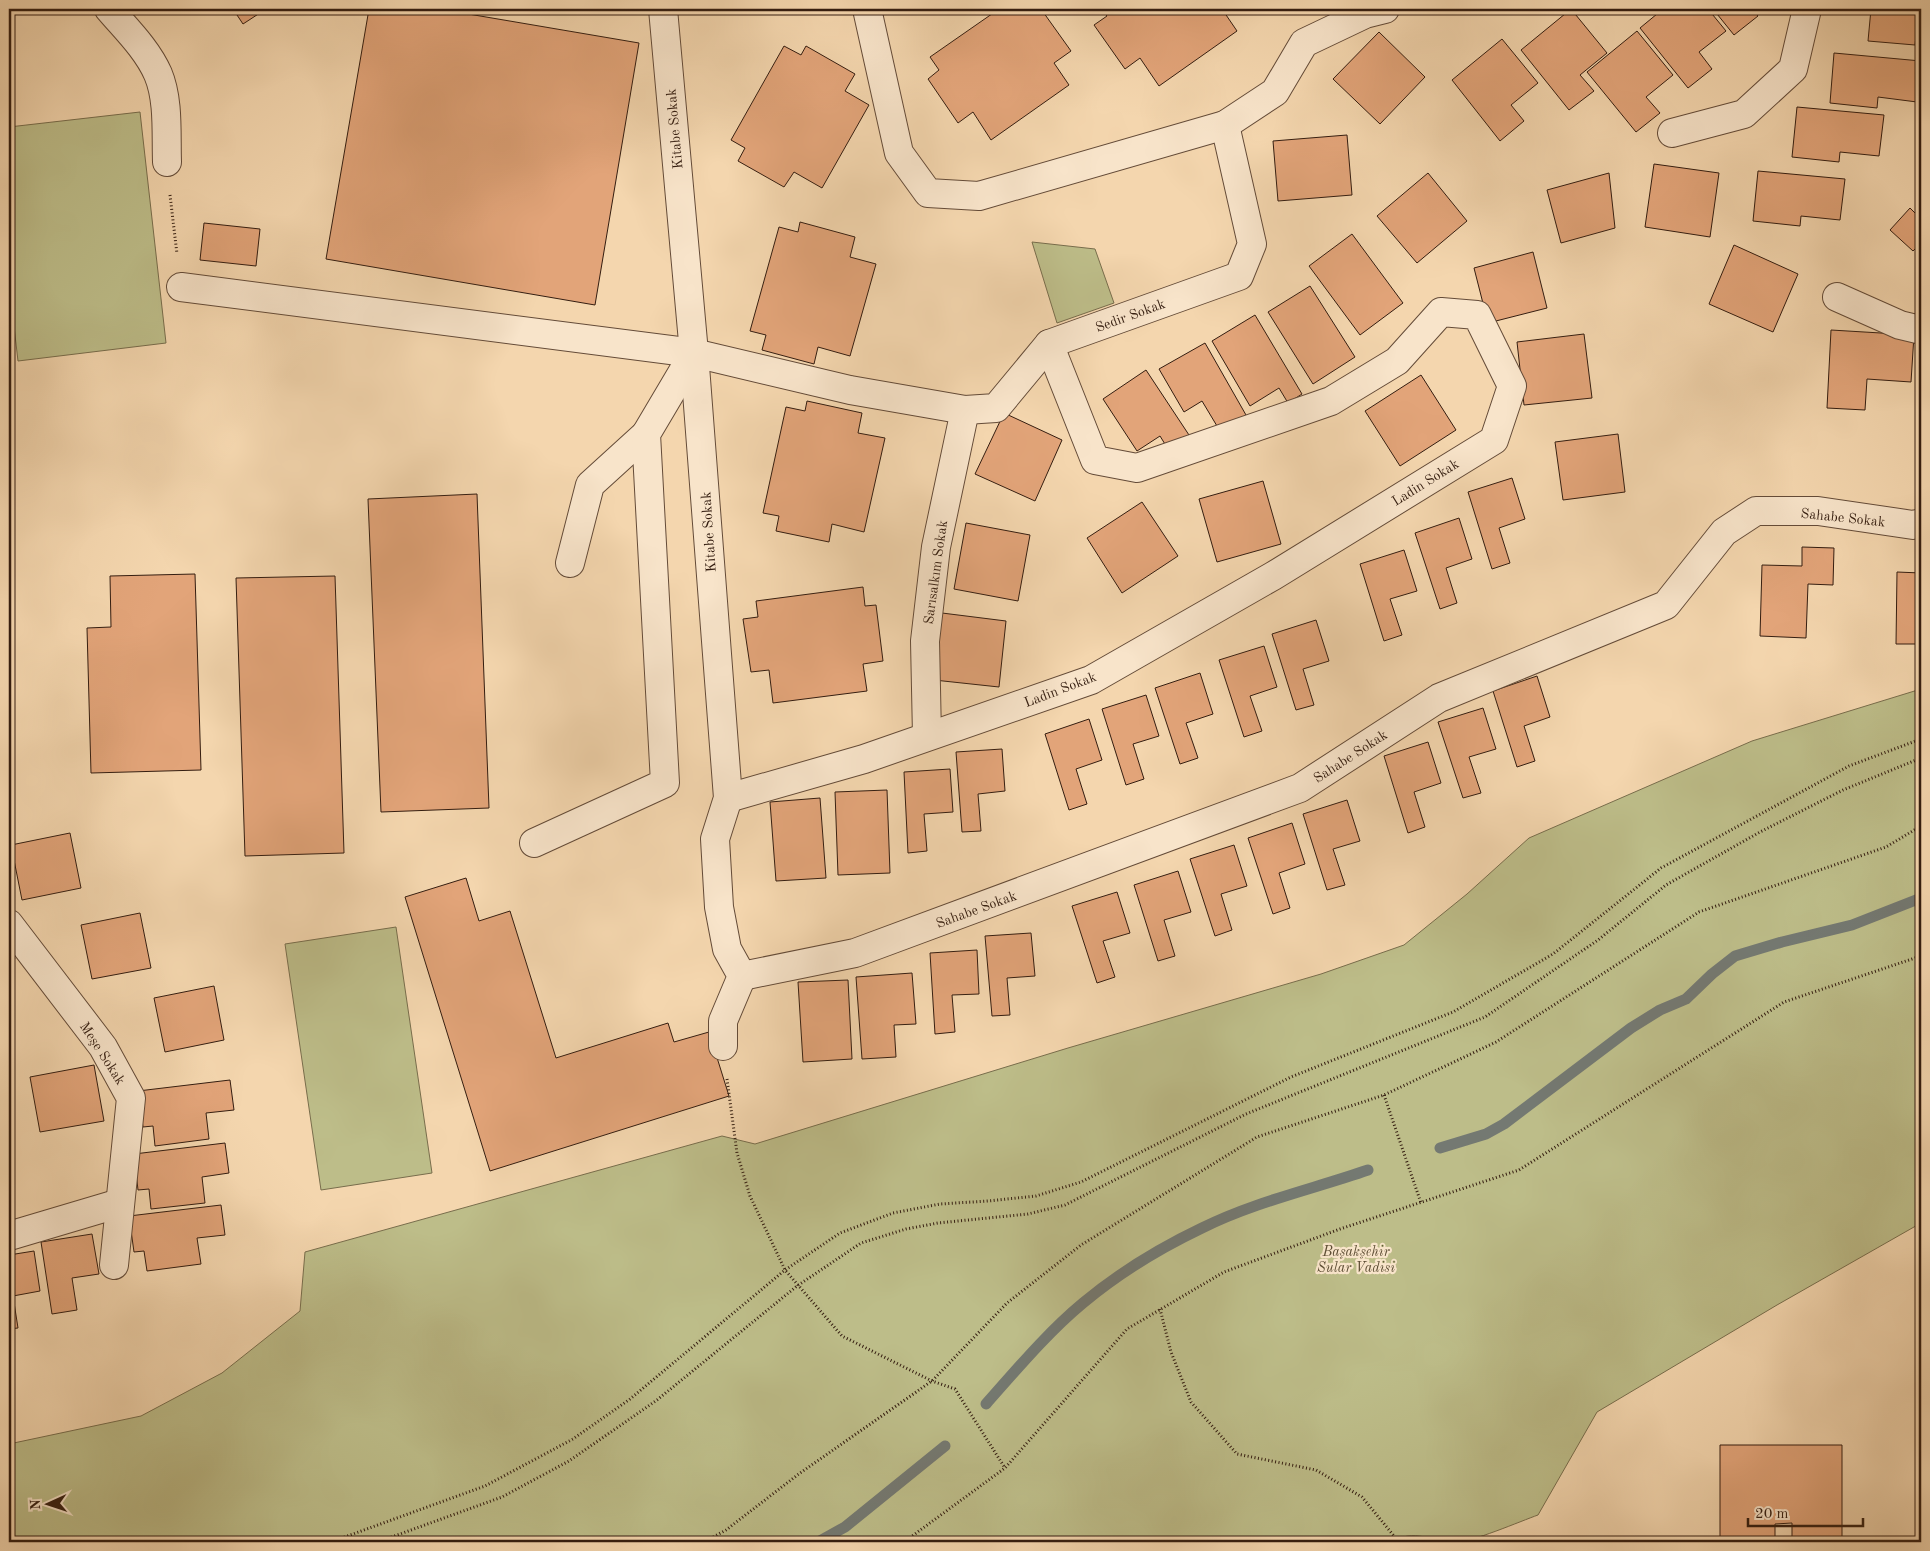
<svg xmlns="http://www.w3.org/2000/svg" width="1930" height="1551" viewBox="0 0 1930 1551" font-family="'Old Standard TT',serif">
<style>
.green{fill:#bdbd89;stroke:#786d4c}
.lines{fill:none;stroke-linecap:round;stroke-linejoin:round}
.stream{stroke:#747972;stroke-width:11}
.building{fill:#e2a479;stroke:#341d10}
.minor-casing{stroke:#644b38;stroke-width:30}
.path{stroke:#341d10;stroke-width:3;stroke-dasharray:1 2.5;stroke-linecap:butt}
.minor{stroke:#f8e4ca;stroke-width:28}
.labels{text-anchor:middle;stroke-width:4.5;stroke-linejoin:round;paint-order:stroke}
.street-label{font-size:14px;fill:#341d10;stroke:#f8e4ca}
.park-label{font-size:14px;font-style:italic;fill:#5d4d34;stroke:#f8e4ca}
</style>
<rect width="100%" height="100%" fill="#f4d6ae"/>
<filter id="stains"><feTurbulence type="fractalNoise" baseFrequency=".004" numOctaves="4"/><feColorMatrix values="0 0 0 0 .2 0 0 0 0 .09 0 0 0 0 .02 0 0 0 .5 -.17"/></filter>
<radialGradient id="worn" r=".72"><stop offset=".6" stop-color="#630" stop-opacity="0"/><stop offset="1" stop-color="#630" stop-opacity=".3"/></radialGradient>
<g class="green">
<path d="M140,112l26,231 -148,18 -9,-78v-156z"/>
<path d="M1032,242l63,7 19,54 -57,20z"/>
<path d="M1921,689v534l-144,82 -180,107 -59,103c-17,6 -68,28 -82,27 -17,0 -48,-14 -61,0h-1386v-98l132,-28 81,-43 78,-62 5,-59 417,-116 33,8 313,-96 253,-74 83,-29 63,-51 62,-56 223,-97z"/>
<path d="M396,927l36,246 -111,17 -36,-246z"/>
</g>
<g class="lines">
<g class="stream">
<path d="M1440,1148l46,-14 18,-10 127,-96 29,-18 26,-11 26,-25 23,-18 47,-14 70,-17 69,-27"/>
<path d="M986,1404c31,-35 62,-72 97,-101 36,-30 77,-55 119,-75 52,-26 111,-39 166,-58"/>
<path d="M818,1542l27,-15 100,-81"/>
</g>
</g>
<g class="building">
<path d="M233,9h33l-23,15z"/>
<path d="M369,9h70l200,34 -44,262 -269,-46z"/>
<path d="M999,9h29l1,2 12,-2 30,42 -17,12 15,22 -78,55 -18,-28 -15,11 -30,-44 11,-9 -9,-13z"/>
<path d="M1101,9h121l15,22 -78,55 -19,-28 -15,11 -31,-44 13,-9z"/>
<path d="M1571,9l36,44 -27,22 14,16 -25,19 -48,-60z"/>
<path d="M1663,9h45l18,22 -27,21 13,17 -24,19 -48,-60z"/>
<path d="M1713,9h39l6,7 -24,19z"/>
<path d="M1871,9h50v27h-5l-1,9 -47,-4z"/>
<path d="M1637,31l36,44 -27,22 14,16 -24,19 -49,-60z"/>
<path d="M1379,32l46,45 -45,47 -47,-45z"/>
<path d="M1502,39l36,44 -27,22 13,16 -24,20 -48,-61z"/>
<path d="M784,46l17,9 5,-9 49,28 -10,17 24,14 -47,83 -28,-16 -10,15 -46,-26 7,-13 -14,-8z"/>
<path d="M1834,53l87,8 -4,41 -39,-5 -1,11 -47,-5z"/>
<path d="M1797,107l87,8 -5,41 -39,-4 -1,10 -47,-5z"/>
<path d="M1347,135l5,60 -74,6 -5,-60z"/>
<path d="M1654,164l65,9 -9,64 -65,-10z"/>
<path d="M1758,171l87,8 -5,41 -39,-4 -1,10 -47,-5z"/>
<path d="M1428,173l39,48 -50,42 -40,-47z"/>
<path d="M1609,173l6,55 -54,15 -14,-53z"/>
<path d="M1910,208l10,10 1,-2v27l-8,8 -23,-21z"/>
<path d="M800,222l55,15 -5,20 26,7 -26,92 -32,-9 -4,17 -52,-14 4,-15 -16,-4 29,-104 19,5z"/>
<path d="M204,223l56,6 -4,37 -56,-6z"/>
<path d="M1352,234l51,69 -43,32 -51,-69z"/>
<path d="M1734,245l64,29 -25,58 -64,-28z"/>
<path d="M1533,252l14,56 -59,15 -14,-55z"/>
<path d="M1310,286l45,71 -42,27 -45,-72z"/>
<path d="M1255,315l47,79 -14,9 -9,-15 -29,18 -38,-65z"/>
<path d="M1831,330l83,5 -3,47 -44,-3 -2,31 -38,-2z"/>
<path d="M1584,334l8,64 -68,7 -7,-63z"/>
<path d="M1205,343l41,72 -26,16 -18,-30 -18,11 -25,-43z"/>
<path d="M1146,370l43,65 -21,14 -8,-13 -23,15 -34,-52z"/>
<path d="M1421,375l35,55 -56,36 -35,-55z"/>
<path d="M807,401l55,12 -4,20 27,5 -21,94 -32,-8 -3,18 -53,-11 3,-15 -16,-3 23,-106 19,4z"/>
<path d="M1004,413l58,27 -27,61 -60,-27z"/>
<path d="M1618,434l7,58 -62,8 -8,-58z"/>
<path d="M1512,478l13,41 -26,9 11,35 -18,6 -24,-77z"/>
<path d="M1263,481l18,63 -64,18 -18,-63z"/>
<path d="M477,494l12,314 -108,4 -13,-313z"/>
<path d="M1142,502l36,54 -56,37 -35,-55z"/>
<path d="M1459,518l13,41 -26,9 11,35 -17,6 -25,-76z"/>
<path d="M966,523l64,12 -12,66 -64,-12z"/>
<path d="M1802,547l32,1 -1,37 -25,-1 -2,54 -46,-2 2,-71 40,1z"/>
<path d="M1404,550l13,41 -27,8 12,36 -18,6 -24,-77z"/>
<path d="M1897,572l24,1v71h-25z"/>
<path d="M195,574l6,196 -110,3 -4,-145 24,-1 -1,-51z"/>
<path d="M335,576l9,277 -99,3 -9,-278z"/>
<path d="M863,587l2,19 11,-1 7,56 -20,3 4,27 -94,12 -4,-33 -18,2 -8,-53 15,-2 -2,-16z"/>
<path d="M942,613l64,8 -7,66 -65,-7z"/>
<path d="M1316,620l13,41 -26,8 11,36 -18,5 -24,-76z"/>
<path d="M1264,646l13,41 -27,9 12,35 -18,6 -25,-77z"/>
<path d="M1200,673l13,41 -27,9 12,35 -18,6 -25,-76z"/>
<path d="M1537,676l13,41 -26,9 11,35 -18,6 -24,-76z"/>
<path d="M1146,695l13,41 -26,8 11,35 -18,6 -24,-76z"/>
<path d="M1483,708l13,41 -27,8 12,36 -18,5 -25,-76z"/>
<path d="M1089,719l13,41 -26,9 11,35 -18,6 -24,-76z"/>
<path d="M1428,742l13,41 -27,9 11,35 -17,6 -24,-77z"/>
<path d="M1002,749l3,42 -27,3 3,37 -19,1 -6,-80z"/>
<path d="M950,769l3,43 -29,2 3,37 -19,2 -4,-81z"/>
<path d="M887,790l3,83 -52,2 -3,-83z"/>
<path d="M820,798l6,80 -50,3 -6,-79z"/>
<path d="M1347,800l13,41 -27,8 12,36 -18,5 -24,-76z"/>
<path d="M1292,823l13,41 -26,9 11,35 -17,6 -25,-76z"/>
<path d="M70,833l11,55 -59,12 -11,-55z"/>
<path d="M1234,845l13,41 -26,8 11,36 -17,6 -25,-77z"/>
<path d="M1178,871l13,41 -27,8 11,36 -17,5 -24,-76z"/>
<path d="M466,878l13,43 31,-10 46,147 112,-35 6,19 35,-10 20,64 -239,75 -85,-274z"/>
<path d="M1117,892l13,41 -27,8 12,36 -18,6 -25,-77z"/>
<path d="M140,913l11,55 -59,11 -11,-54z"/>
<path d="M1031,933l4,43 -28,2 3,37 -18,1 -7,-80z"/>
<path d="M9,950l6,9 -6,4z"/>
<path d="M977,950l2,44 -27,1 3,37 -20,2 -5,-81z"/>
<path d="M912,973l4,51 -22,1 2,32 -34,2 -6,-82z"/>
<path d="M848,980l4,79 -49,3 -5,-80z"/>
<path d="M214,986l10,54 -59,12 -11,-54z"/>
<path d="M94,1065l10,56 -64,11 -10,-55z"/>
<path d="M230,1080l4,30 -28,3 3,26 -54,7 -2,-20 -10,1 -5,-36z"/>
<path d="M225,1143l4,30 -27,4 3,26 -54,6 -2,-20 -11,1 -4,-36z"/>
<path d="M221,1205l4,30 -28,3 4,26 -54,7 -3,-20 -10,1 -5,-36z"/>
<path d="M92,1234l7,40 -27,4 5,32 -25,4 -11,-72z"/>
<path d="M34,1251l6,40 -27,5 5,32 -9,1v-74z"/>
<path d="M1720,1445h122v97h-50v-19l-17,1v18h-55z"/>
</g>
<g class="lines">
<g class="minor-casing">
<g id="minor">
<path d="M109,9c17,20 38,40 49,65 11,26 8,60 9,88"/>
<path d="M663,9l31,344 34,445 -13,41 4,68 8,42 15,27 -19,45v25"/>
<path d="M867,9l32,144 29,40 51,3 246,-71 50,-33 29,-49 61,-29 20,-5"/>
<path d="M1672,133l72,-19 49,-45 14,-60"/>
<path d="M181,287l513,66 156,37 115,20 31,-2 53,-64 190,-68 13,-32 -27,-119"/>
<path d="M1837,297l63,28 21,5"/>
<path d="M570,563l20,-78 56,-51"/>
<path d="M927,736l-2,-95 11,-94 29,-137"/>
<path d="M728,798l136,-39 227,-79 182,-104 221,-136 18,-54 -35,-71 -36,-3 -44,49 -66,40 -194,67 -42,-8 -46,-116"/>
<path d="M534,843l131,-60 -19,-349 48,-81"/>
<path d="M9,924l94,123 28,51 -17,167"/>
<path d="M742,976l113,-23 445,-165 139,-90 227,-93 58,-73 32,-21h62l95,14 8,-2"/>
<path d="M9,1236l111,-33"/>
</g>
</g>
<g class="path">
<path d="M170,195l7,59"/>
<path d="M727,1079l10,74 13,43 35,74 57,66 90,45 23,8 50,79"/>
<path d="M1384,1095l37,108"/>
<path d="M1160,1309l11,43 20,50 46,52 79,16 46,27 37,45"/>
<path d="M331,1542l154,-56 88,-47 57,-40 155,-129 55,-37 53,-20 47,-9 48,-3 48,-5 45,-14 210,-105 162,-65 100,-58 108,-86 188,-102 72,-27"/>
<path d="M378,1542l124,-45 67,-36 88,-61 140,-114 64,-43 45,-14 32,-6 90,-9 37,-9 181,-91 239,-97 113,-77 68,-55 94,-53 83,-42 78,-32"/>
<path d="M704,1542l22,-12 74,-57 132,-92 75,-78 74,-58 176,-108 127,-42 112,-53 203,-130 187,-65 35,-21"/>
<path d="M904,1542l101,-74 122,-139 97,-57 116,-43 179,-59 265,-168 137,-46"/>
</g>
<use href="#minor" class="minor"/>
</g>
<g class="labels">
<g class="street-label">
<text transform="translate(674 129) rotate(-95)" y="5">Kitabe Sokak</text>
<text transform="translate(1130 315) rotate(-20)" y="5">Sedir Sokak</text>
<text transform="translate(1425 482) rotate(-32)" y="5">Ladin Sokak</text>
<text transform="translate(1843 517) rotate(6)" y="5">Sahabe Sokak</text>
<text transform="translate(708 532) rotate(-94)" y="5">Kitabe Sokak</text>
<text transform="translate(935 572) rotate(-82)" y="5">Sarısalkım Sokak</text>
<text transform="translate(1060 689) rotate(-21)" y="5">Ladin Sokak</text>
<text transform="translate(1350 756) rotate(-33)" y="5">Sahabe Sokak</text>
<text transform="translate(976 909) rotate(-20)" y="5">Sahabe Sokak</text>
<text transform="translate(103 1053) rotate(57)" y="5">Meşe Sokak</text>
</g>
<g class="park-label">
<text x="1356" y="1256">Başakşehir<tspan x="1356" dy="16">Sular Vadisi</tspan></text>
</g>
</g>
<rect width="1930" height="1551" fill="none" stroke="#f4d6ae" stroke-width="30"/>
<rect x="10" y="10" width="1910" height="1531" fill="none" stroke="#341d10" stroke-width="2.5"/>
<rect x="15" y="15" width="1900" height="1521" fill="none" stroke="#341d10"/>
<g transform="translate(48 1504) rotate(267)" stroke="#f8e4ca" stroke-width="4" paint-order="stroke">
<path d="M0-4L9 19L0 12L-9 19Z" fill="#341d10"/>
<text y="-8" font-size="14" font-weight="bold" text-anchor="middle" fill="#341d10">N</text>
</g>
<path d="M1748 1518v8h115v-8" fill="none" stroke="#341d10" stroke-width="2.5"/>
<text x="1755" y="1518" font-size="15" fill="#341d10" stroke="#f8e4ca" stroke-width="4" paint-order="stroke">20 m</text>
<rect width="100%" height="100%" filter="url(#stains)"/>
<rect width="100%" height="100%" fill="url(#worn)"/>
</svg>
